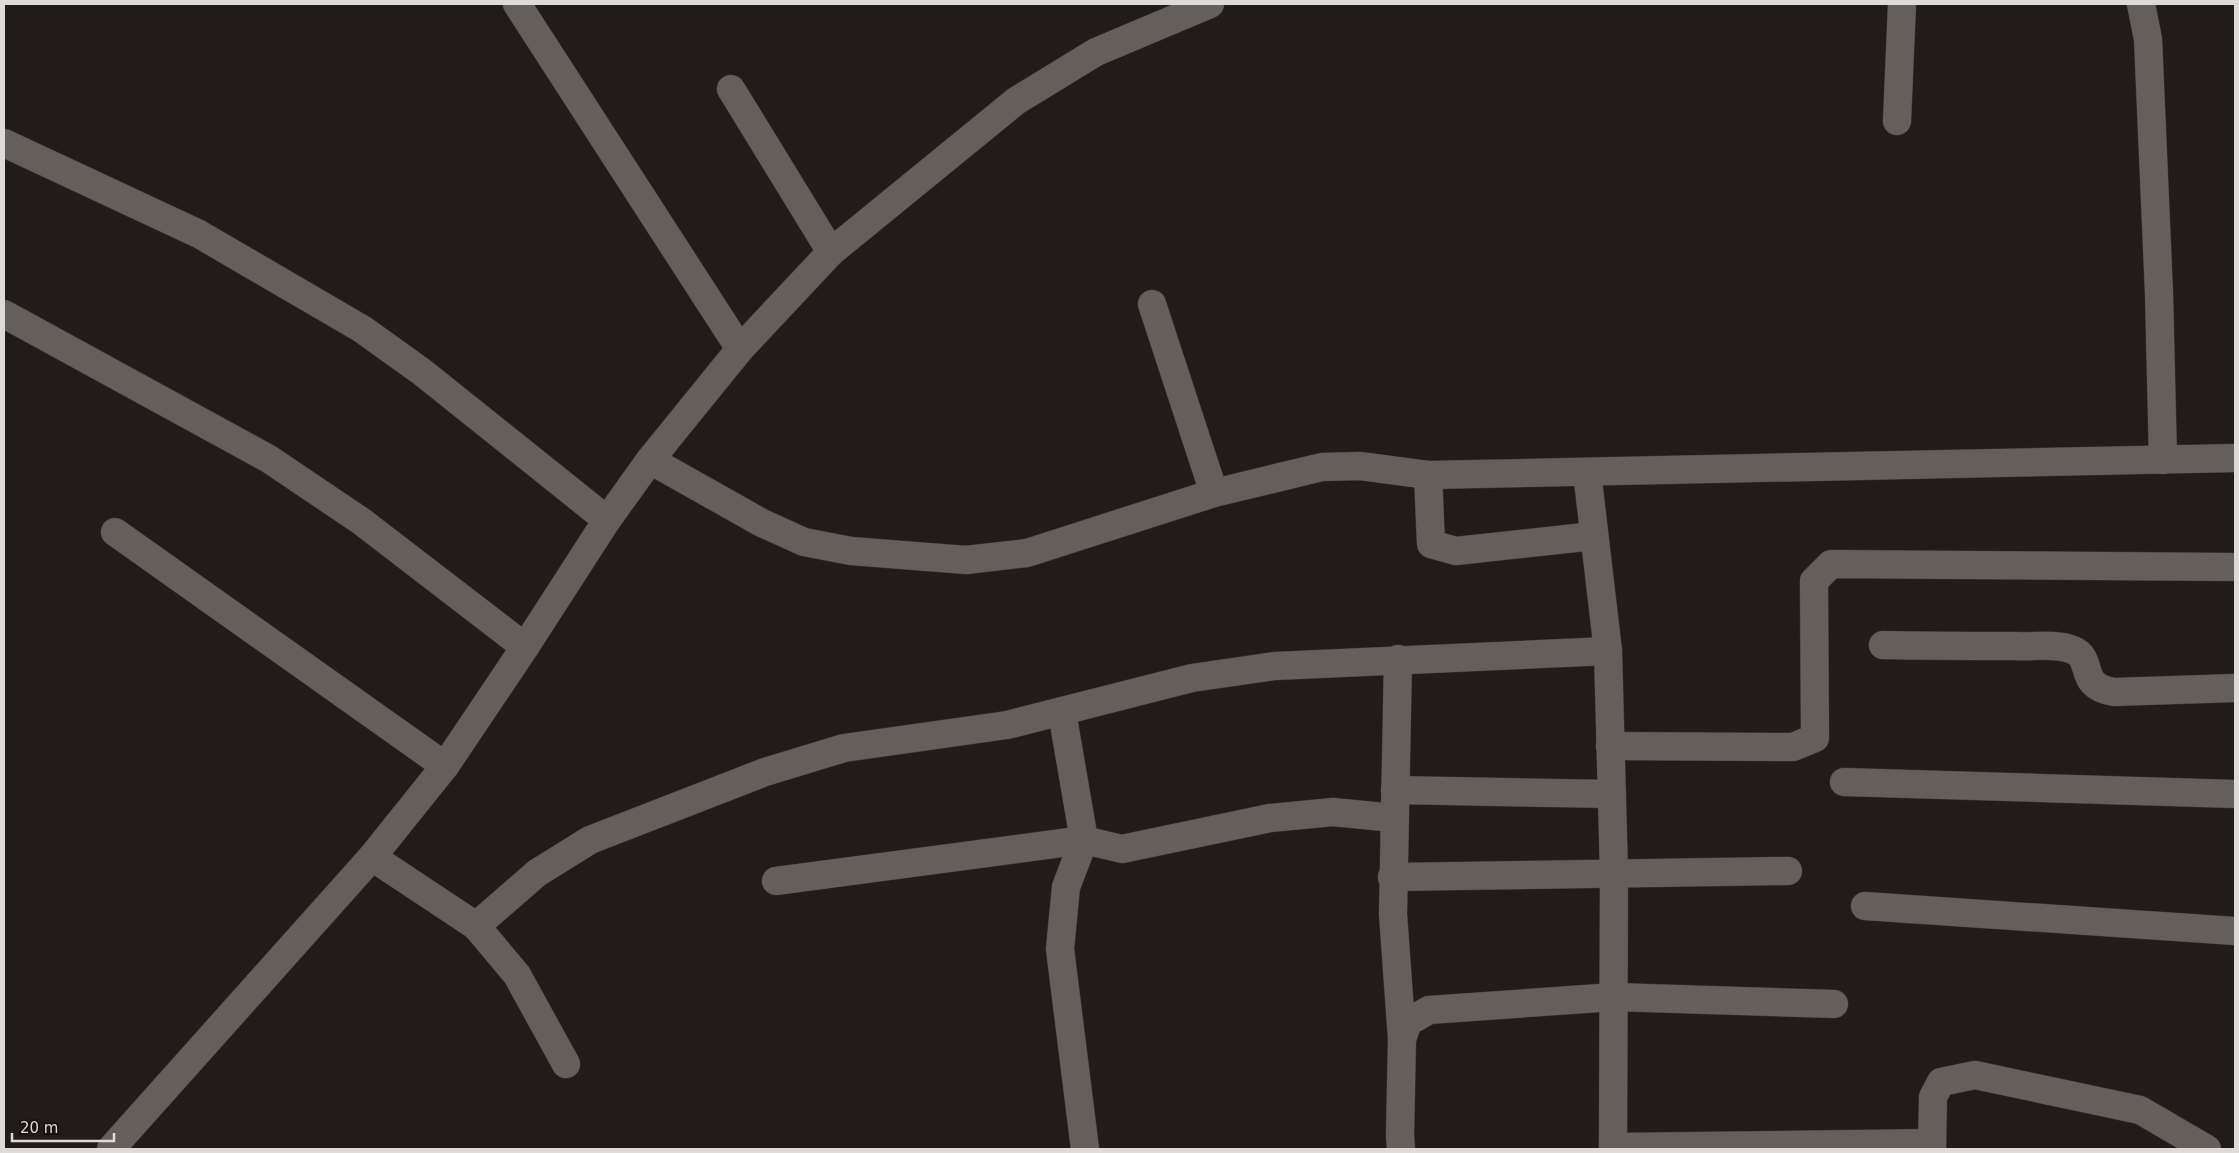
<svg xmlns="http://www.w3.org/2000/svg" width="2239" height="1153" viewBox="0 0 2239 1153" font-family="'DejaVu Sans',sans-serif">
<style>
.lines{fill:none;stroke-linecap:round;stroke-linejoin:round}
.minor-casing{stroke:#3d3a38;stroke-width:29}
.minor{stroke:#655f5c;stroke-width:28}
</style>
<rect width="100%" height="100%" fill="#211c1a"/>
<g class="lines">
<g class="minor-casing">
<g id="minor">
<path d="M517,4l223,345"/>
<path d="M2141,4l7,35 11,254 4,167"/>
<path d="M731,89l100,163"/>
<path d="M1897,121l5,-117"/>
<path d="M4,143l195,91 163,95 60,43 185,148"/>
<path d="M1152,304l62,189"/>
<path d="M4,314l265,145 92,62 164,126"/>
<path d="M650,460l112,63 42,19 47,9 115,9 61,-7 187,-60 108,-26 38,-1 68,9 807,-17"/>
<path d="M1587,472l21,179 6,223 -1,275"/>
<path d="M1428,475l3,69 25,7 138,-15"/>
<path d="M115,532l330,234"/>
<path d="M1883,645c44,1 89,1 133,1 18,1 41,-3 57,4 22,9 3,36 41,42l121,-4"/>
<path d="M1398,659l-5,255 9,125"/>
<path d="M1062,712l22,128 -18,47 -6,62 25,200"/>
<path d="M1610,746l183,1 22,-9 -1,-157 17,-17 404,3"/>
<path d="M1844,782l391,12"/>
<path d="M1395,790l217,4"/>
<path d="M372,857l104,69 41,49 49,89"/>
<path d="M1392,877l396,-6"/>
<path d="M776,881l308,-41 38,9 148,-31 63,-6 61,6"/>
<path d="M1865,906l370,25"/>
<path d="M476,926l61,-53 53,-33 175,-68 79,-24 163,-23 185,-47 83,-12 333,-15"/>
<path d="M1613,1147l319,-4"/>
<path d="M111,1149l261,-292 73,-91 80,-119 82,-127 43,-60 90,-111 91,-97 185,-151 80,-49 114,-48"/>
<path d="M1401,1149l-1,-14 2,-96 6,-17 21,-12 185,-13 220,7"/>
<path d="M1932,1149l1,-52 8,-15 34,-7 165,35 67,39"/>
</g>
</g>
<use href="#minor" class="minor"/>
</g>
<rect width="2239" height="1153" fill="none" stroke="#dddad8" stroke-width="10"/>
<path d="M12 1133v8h102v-8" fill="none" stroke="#dddad8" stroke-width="2.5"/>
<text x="20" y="1133" font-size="15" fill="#dddad8" stroke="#181311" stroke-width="4" paint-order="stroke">20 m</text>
</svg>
